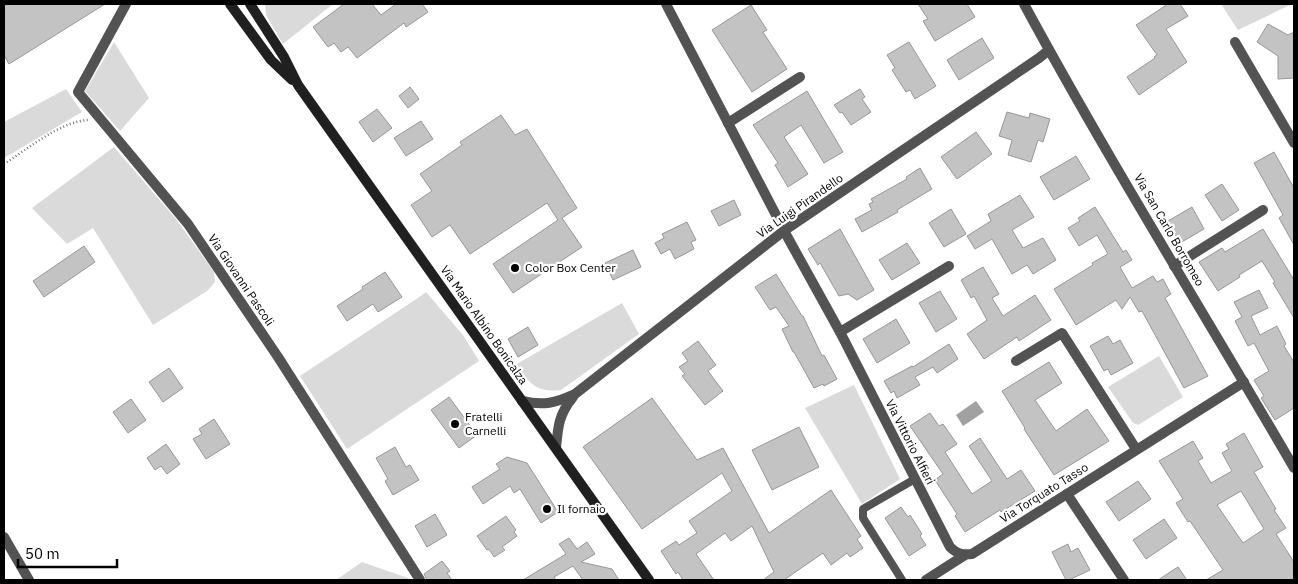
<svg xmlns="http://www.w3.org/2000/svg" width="1298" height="584" viewBox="0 0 1298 584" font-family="'IBM Plex Sans',sans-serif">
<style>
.green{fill:#dadada}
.water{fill:#a1a1a1}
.building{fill:#c3c3c3;stroke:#979797;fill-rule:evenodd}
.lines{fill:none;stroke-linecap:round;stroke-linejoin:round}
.path{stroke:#757575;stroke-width:2.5;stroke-dasharray:1 2.5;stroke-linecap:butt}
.lane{stroke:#535353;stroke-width:8}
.street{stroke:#535353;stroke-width:10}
.secondary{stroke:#202020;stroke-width:10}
.poi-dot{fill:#000;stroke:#fff;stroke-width:2}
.labels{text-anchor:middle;stroke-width:4.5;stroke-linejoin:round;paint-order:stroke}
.street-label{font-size:12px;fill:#000;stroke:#fff}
.poi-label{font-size:12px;fill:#000;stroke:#fff;text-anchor:start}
</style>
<rect width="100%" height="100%" fill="#fff"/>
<g class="green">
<path d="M265,4h68l-50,40 -17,-29z"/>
<path d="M1221,4h71l-54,26z"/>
<path d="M114,42l35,56 -29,33 -35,-40z"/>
<path d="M66,89l16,23 -78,46v-36z"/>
<path d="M114,147l62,72 38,53 1,10 -8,9 -54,34 -60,-97 -26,16 -35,-36z"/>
<path d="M426,292l37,43 16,26 -132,88 -47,-73 121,-80z"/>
<path d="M622,303l17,31 -78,56c-26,3 -30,-7 -46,-25z"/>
<path d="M1159,356l24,41 -45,28 -5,-2 -25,-36z"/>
<path d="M854,385l46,94 -38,25 -57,-96z"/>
<path d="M362,562l46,16 1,2h-73z"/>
</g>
<path class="water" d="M976,401l8,11 -21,14 -7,-11z"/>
<g class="building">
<path d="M4,4h101l-96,60 -5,-9z"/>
<path d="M344,4h28l9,11 15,-11h26l6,8 -22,15 -2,-4 -47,35 -9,-11 -7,5 -7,-9 -6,4 -15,-20z"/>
<path d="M918,4h49l8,13 -40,24 -12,-20 5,-2z"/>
<path d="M1168,4h12l8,12 -22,13 21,33 -48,33 -12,-18 28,-19 -1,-1 3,-2 -21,-30z"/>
<path d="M751,5l16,25 -4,2 24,37 -35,23 -40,-62z"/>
<path d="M1268,24l20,11 6,-3v46l-16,1v-23l-21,-14z"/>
<path d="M982,38l12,20 -35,22 -12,-20z"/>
<path d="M909,42l27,44 -21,13 -5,-9 -4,2 -14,-22 3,-2 -8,-13z"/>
<path d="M410,87l9,12 -11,9 -9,-12z"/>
<path d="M860,89l5,8 -3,2 9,13 -20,13 -9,-13 -2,1 -6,-8z"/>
<path d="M807,91l36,61 -19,11 -23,-38 -17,12 24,37 -20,13 -13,-22 3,-2 -25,-38z"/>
<path d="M377,109l15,19 -19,14 -14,-20z"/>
<path d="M1007,112l22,6 1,-5 20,6 -7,23 -5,-2 -7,22 -23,-7 4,-15 -13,-4z"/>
<path d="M501,115l14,20 12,-6 50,79 -15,10 20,29 -69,46 -20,-29 65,-44 -11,-17 -77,51 -20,-29 -18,12 -21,-32 21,-14 -12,-17 42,-29 -2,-3z"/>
<path d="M421,121l12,18 -27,17 -12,-18z"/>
<path d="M976,132l16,22 -35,25 -16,-22z"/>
<path d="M1274,152l20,36v57l-15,-27 4,-3 -29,-52z"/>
<path d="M1076,156l14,23 -36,21 -14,-23z"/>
<path d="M920,168l12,21 -35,21 1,2 -36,20 -7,-13 17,-9 -3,-6 4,-2 -2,-3 36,-20 -1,-2z"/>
<path d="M1222,184l17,26 -17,11 -17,-26z"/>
<path d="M1020,195l14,22 -22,13 11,18 20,-10 13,22 -23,14 -6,-9 -15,9 -20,-35 -17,10 -8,-13 24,-15 -3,-7z"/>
<path d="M734,200l7,15 -22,11 -8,-15z"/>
<path d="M1095,207l28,45 3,-2 6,10 -12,7 12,21 21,-12 4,6 6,-3 8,15 -6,4 43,78 -24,12 -42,-77 -3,1 -9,-15 -8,12 -6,-9 -40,25 -22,-36 39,-24 -1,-2 16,-9 -11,-19 -18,11 -11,-18 12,-7 -2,-3z"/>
<path d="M1192,207l12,22 -24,14 -12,-22z"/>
<path d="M951,209l15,25 -22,13 -15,-24z"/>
<path d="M687,222l9,18 -5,2 3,7 -19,10 -5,-10 -9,5 -6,-11 9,-5 -2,-4z"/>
<path d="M840,229l34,61 -17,10 -9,-6 -9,2 -19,-33 -2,2 -10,-16z"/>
<path d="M1263,229l31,51v38l-21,-35 2,-1 -13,-21 -23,14 1,2 -22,14 -19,-29 23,-14 3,4z"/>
<path d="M907,243l13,20 -28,17 -13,-20z"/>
<path d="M84,246l11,16 -51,35 -11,-16z"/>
<path d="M633,250l8,17 -28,13 -8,-17z"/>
<path d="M983,267l16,27 -7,4 11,18 32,-21 16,25 -32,21 -2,-4 -33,22 -17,-25 20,-14 -13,-24 -3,2 -10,-18z"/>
<path d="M385,272l17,25 -24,15 -5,-8 -26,17 -10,-15 26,-17 -1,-2z"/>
<path d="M776,274l26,42h1l19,40 2,-1 13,24 -13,7 -1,-2 -9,4 -20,-36h-1l-11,-23 7,-3 -13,-19 -6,3 -15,-23z"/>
<path d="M1259,290l9,18 -17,8 9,19 17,-9 9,18 -2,2 10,16v46l-19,12 -14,-22 3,-2 -10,-16 15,-9 -15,-28 -6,3 -13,-25 7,-4 -8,-15z"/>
<path d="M940,291l17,28 -21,13 -17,-29z"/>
<path d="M896,319l14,24 -33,20 -14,-24z"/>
<path d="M528,327l10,18 -20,12 -10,-18z"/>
<path d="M1108,336l5,8 7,-4 13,23 -22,12 -3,-6 -4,2 -14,-25z"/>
<path d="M698,341l18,24 -8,6 15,20 -18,14 -23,-29 3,-2 -6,-7 9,-6 -6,-8z"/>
<path d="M949,344l9,15 -21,14 -4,-6 -18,10 5,8 -23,13 -3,-7 -3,2 -7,-12 28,-15 1,1z"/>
<path d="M1049,362l13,21 -27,17 21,31 31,-22 22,32 -55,34 -30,-46 1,-1 -23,-37z"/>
<path d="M169,368l14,20 -20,14 -14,-20z"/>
<path d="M449,397l28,38 -18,13 -28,-38z"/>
<path d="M652,398l45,62 26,-12 46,85 62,-43 30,46 -4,3 6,9 -13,9 -3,-4 -16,12 -8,-12 -39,27h-21l11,-8 -22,-46 -21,15 -6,-8 -29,21 18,26h-31l-5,-8 -2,2 -15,-23 15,-10 3,4 18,-12 -8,-12 43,-30 -10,-18 -80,56 -59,-82z"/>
<path d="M131,399l15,21 -18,13 -15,-21z"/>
<path d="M930,413l9,13 4,-2 14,20 -12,8 27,42 20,-13 -23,-35 11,-8 27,41 14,-9 14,21 -34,21 -1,-2 -35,22 -10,-16 2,-2 -22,-34 8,-6 -33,-48z"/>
<path d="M214,419l16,25 -24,15 -13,-20 9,-5 -3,-5z"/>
<path d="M799,427l20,40 -47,23 -20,-40z"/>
<path d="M1244,433l19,34 -9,5 22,37 -2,1 12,18 -10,6 18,28v18h-88l17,-10 -33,-49 -2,1 -12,-19 7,-4 -24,-38 34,-20 10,17 -5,3 13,22 21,-12 -10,-18 7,-4 -3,-5zM1241,491l23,38 -21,14 -26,-38z"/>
<path d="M166,444l14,20 -13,10 -6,-8 -6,4 -8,-12z"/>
<path d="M395,447l11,20 4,-2 9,15 -26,15 -8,-14 3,-2 -12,-21z"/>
<path d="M507,457l20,6 31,49 -17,11 -21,-34 -6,4 -4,-7 -27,18 -11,-17 28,-18 -4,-5z"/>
<path d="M1138,481l13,18 -32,22 -13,-19z"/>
<path d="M901,507l7,10 2,-2 12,19 -2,2 6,9 -17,11 -24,-38z"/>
<path d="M435,514l12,21 -20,12 -12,-21z"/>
<path d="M506,516l10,14 -2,2 3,4 -15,11 3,3 -11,7 -5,-8 -2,1 -10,-14z"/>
<path d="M1164,519l13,19 -31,21 -13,-19z"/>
<path d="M569,538l8,11 10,-7 8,12 -14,8 31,7 7,11h-36l-10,-14 -19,11 2,3h-33l43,-26 -7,-10z"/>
<path d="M1068,544l3,8 7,-4 12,22 -21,10h-3l-14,-28z"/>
<path d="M442,561l8,10 -3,2 5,7h-25l-3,-6z"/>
<path d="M1178,567l9,13h-29z"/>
</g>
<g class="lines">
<path class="path" d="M4,164c24,-15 55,-42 84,-44"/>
<path class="lane" d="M902,580l-39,-62v-9l52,-30"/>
<g class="street">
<path d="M126,4l-48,88 110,132 90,133 142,223"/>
<path d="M666,4l122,234 52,94 110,215c7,7 12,8 22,7l272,-172"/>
<path d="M1024,4c85,157 180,309 270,464"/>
<path d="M1235,42l59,101"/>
<path d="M728,123l72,-46"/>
<path d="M1174,266l89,-56"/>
<path d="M840,332l109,-66"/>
<path d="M1016,361l46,-28 74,116"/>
<path d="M522,401c22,5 33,2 53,-7l210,-164 254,-172 10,-8"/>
<path d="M556,448c2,-22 3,-34 17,-51"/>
<path d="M1067,494l57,86"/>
<path d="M4,537l25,43"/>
<path d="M926,580l39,-25"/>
</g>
<g class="secondary">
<path d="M230,4l41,56 21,20"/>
<path d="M250,4l34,53 14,28 351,495"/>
</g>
</g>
<g class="poi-dot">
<circle cx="515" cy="268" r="5"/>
<circle cx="455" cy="424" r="5"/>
<circle cx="547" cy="509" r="5"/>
</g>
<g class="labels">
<g class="street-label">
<text transform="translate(800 206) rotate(-35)" y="4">Via Luigi Pirandello</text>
<text transform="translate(1169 230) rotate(60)" y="4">Via San Carlo Borromeo</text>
<text transform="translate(241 280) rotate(56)" y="4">Via Giovanni Pascoli</text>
<text transform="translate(484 325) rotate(55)" y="4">Via Mario Albino Bonicalza</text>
<text transform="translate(910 442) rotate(63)" y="4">Via Vittorio Alfieri</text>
<text transform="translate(1044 493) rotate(-32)" y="4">Via Torquato Tasso</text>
</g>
<g class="poi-label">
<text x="525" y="272">Color Box Center</text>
<text x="465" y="421">Fratelli<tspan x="465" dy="14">Carnelli</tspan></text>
<text x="557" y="513">Il fornaio</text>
</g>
</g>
<rect width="1298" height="584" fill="none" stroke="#000000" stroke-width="10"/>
<path d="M18 559v8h99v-8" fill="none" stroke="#000000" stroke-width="2.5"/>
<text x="25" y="559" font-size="15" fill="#000000" stroke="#ffffff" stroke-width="4" paint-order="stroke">50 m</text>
</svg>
